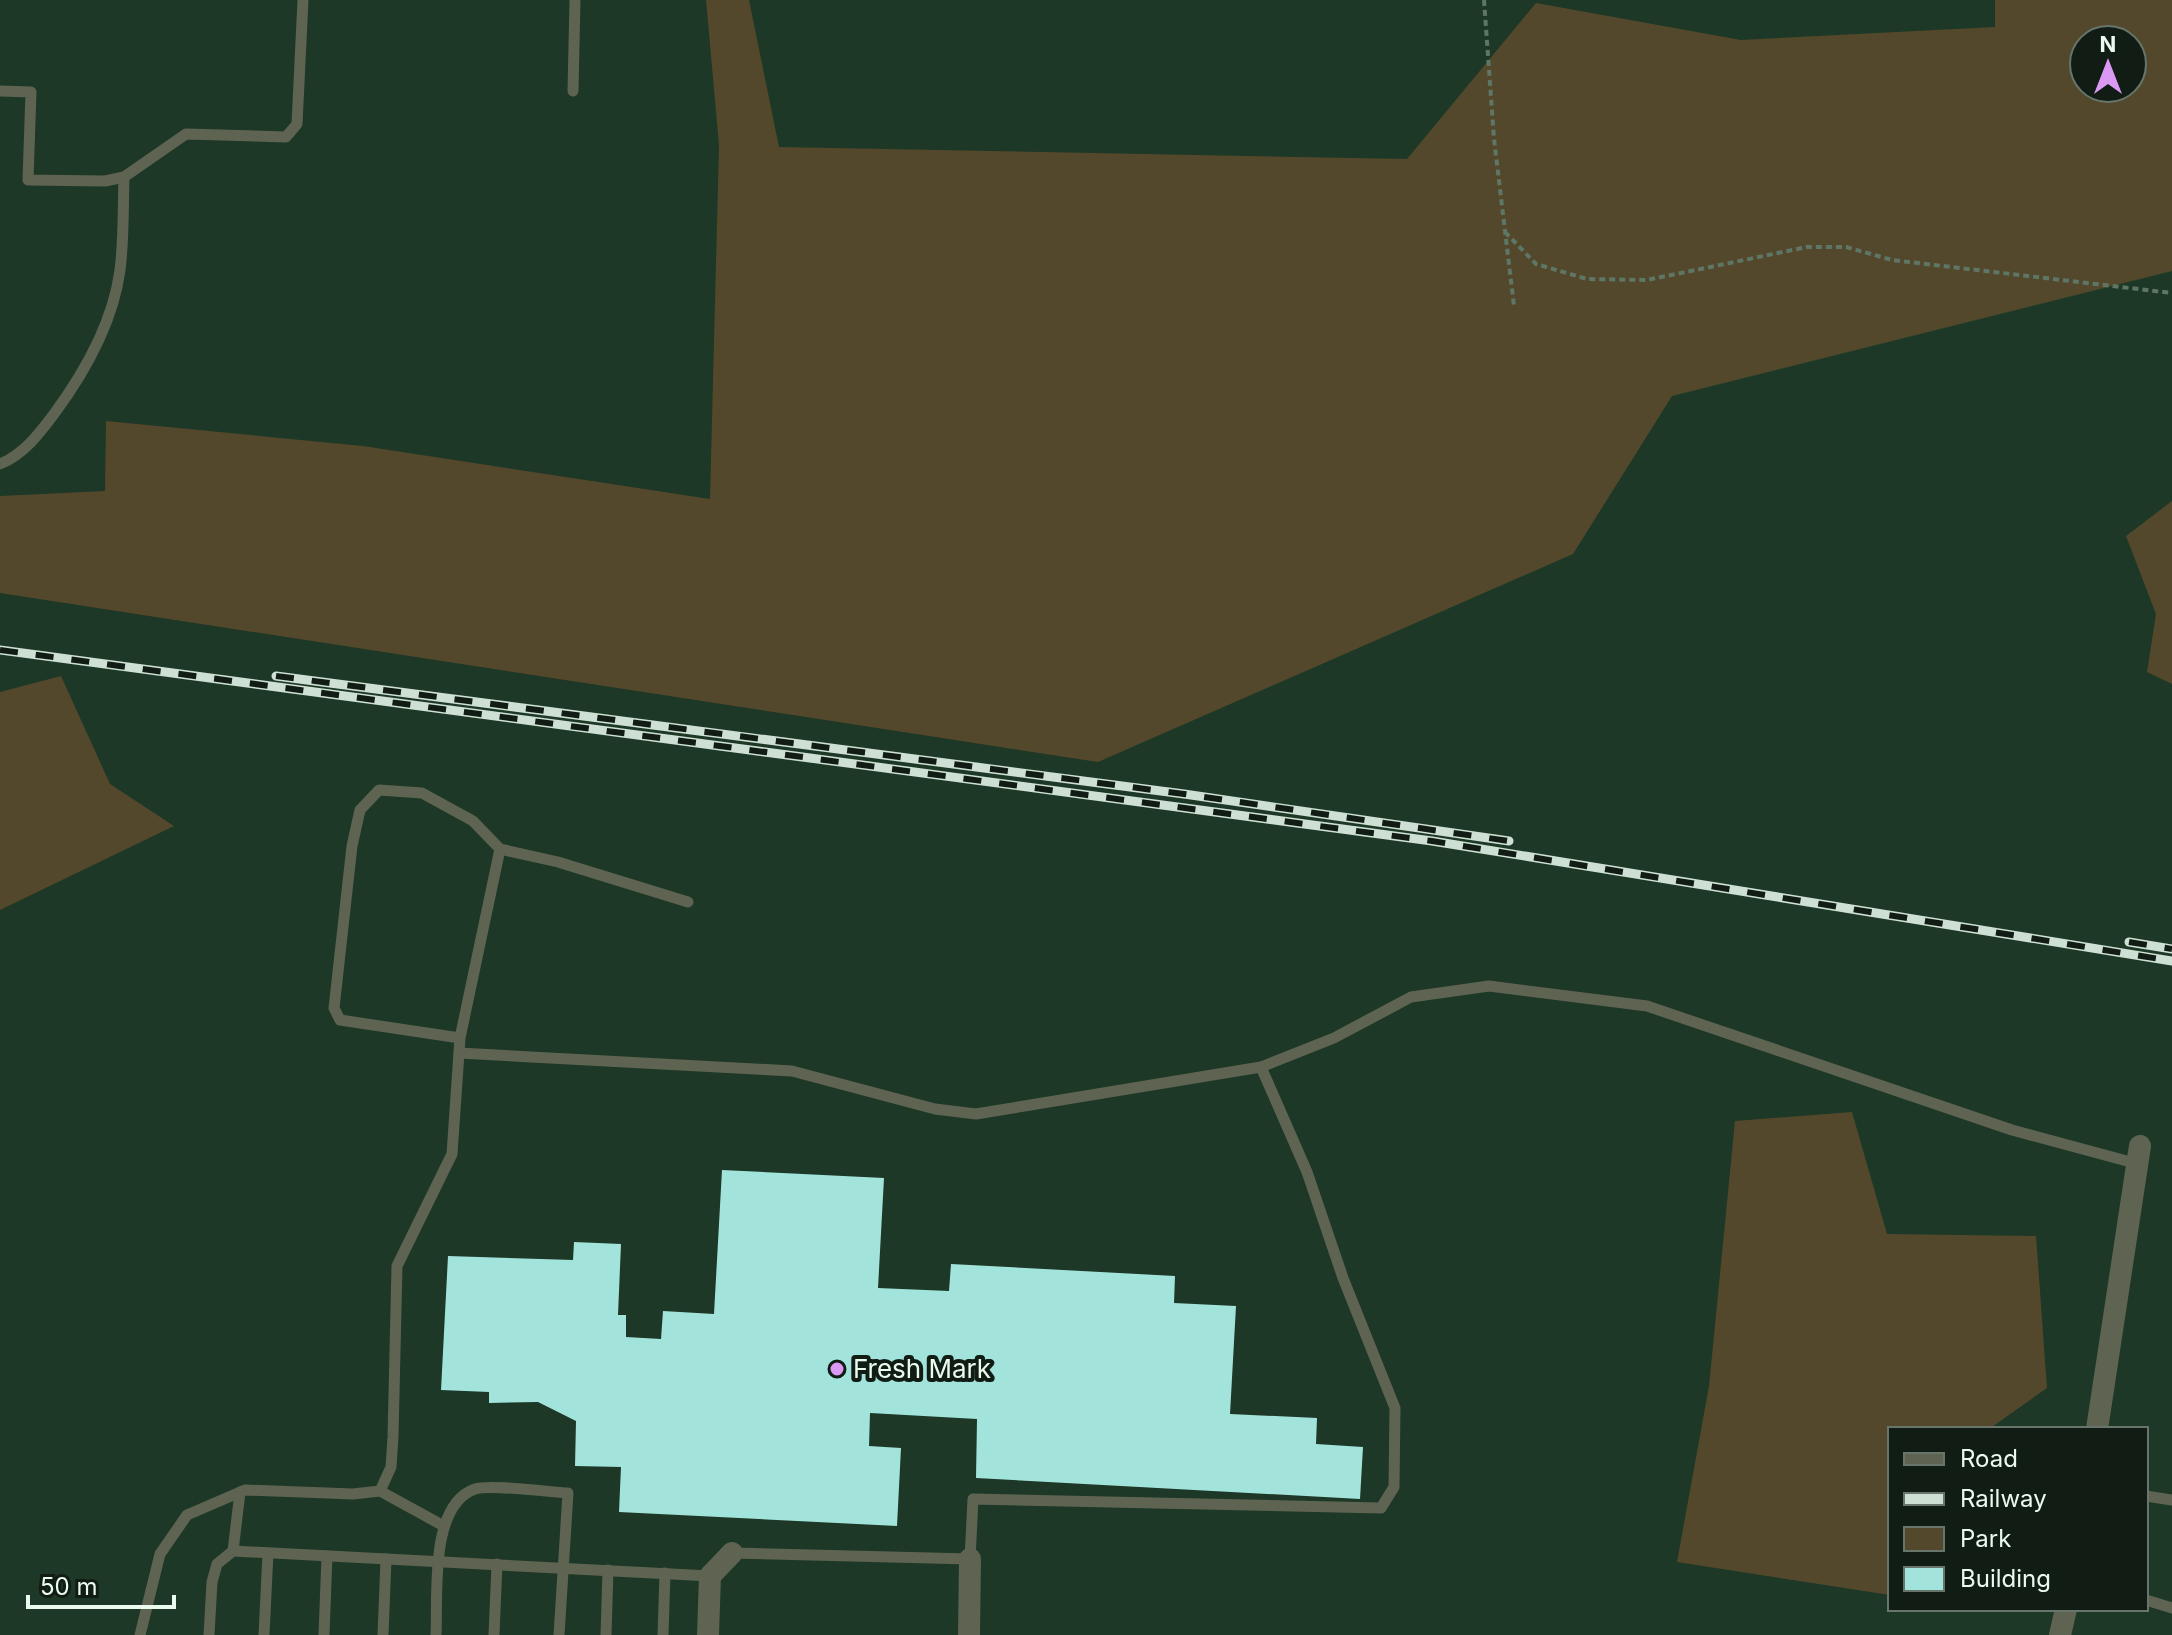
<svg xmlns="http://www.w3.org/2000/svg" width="2172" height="1635" viewBox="0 0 2172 1635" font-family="Inter,sans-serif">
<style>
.green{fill:#53482c;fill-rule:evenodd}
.building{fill:#a2e4dc}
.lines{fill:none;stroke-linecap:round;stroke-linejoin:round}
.path{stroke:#5e7666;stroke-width:4;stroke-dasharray:6 4;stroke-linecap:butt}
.lane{stroke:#5e6451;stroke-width:11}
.street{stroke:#5e6451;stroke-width:22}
.rail-casing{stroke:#cee0d3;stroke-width:9}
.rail{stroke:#101c14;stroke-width:6;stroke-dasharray:18;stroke-linecap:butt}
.poi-dot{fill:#dc99f4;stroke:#101c14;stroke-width:3}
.labels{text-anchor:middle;stroke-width:8;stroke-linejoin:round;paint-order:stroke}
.poi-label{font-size:26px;fill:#eafaee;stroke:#101c14;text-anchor:start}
</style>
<rect width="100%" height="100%" fill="#1d3826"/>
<g class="green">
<path d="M706,0h43l30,147 628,12 129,-156 205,37 254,-13v-27h177v271l-500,125 -99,158 -475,208 -1098,-169v-97l105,-5 1,-70 257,25 347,53 9,-354zM2132,40v48h-48v-48z"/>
<path d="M2172,501v183l-25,-12 9,-58 -30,-78z"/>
<path d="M61,676l49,108 64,42 -174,84v-218z"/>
<path d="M1852,1112l35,122 149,2 11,152 -58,41h-99v166l-213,-33 32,-176 26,-265z"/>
</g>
<path class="building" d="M722,1170l162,8 -6,110 71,3 2,-27 224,12 -1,27 62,3 -6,108 87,4 -1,26 47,3 -3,52 -384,-21 1,-59 -107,-6 -1,33 32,2 -4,78 -278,-14 2,-45 -46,-1 1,-45 -38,-19 -49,1v-11l-48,-2 7,-134 125,4 1,-18 47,2 -3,71h8v22l35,2 2,-28 51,3z"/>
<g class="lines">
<g class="path">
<path d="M1484,0l10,139 20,167"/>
<path d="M1505,232l31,32 51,15 60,1 160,-33h39l46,13 280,33"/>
</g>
<g class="lane">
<path d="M0,91l31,1 -3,88 77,1 19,-4 62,-43 100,3 11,-13 6,-124"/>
<path d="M573,91l2,-91"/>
<path d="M0,464c23,-9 39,-30 54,-50 31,-42 59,-91 66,-144 4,-31 3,-63 4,-93"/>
<path d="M500,849l58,13 130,40"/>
<path d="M459,1053l333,18 143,38 41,5 285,-47 73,-29 77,-41 78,-11 158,20 365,124 126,34"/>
<path d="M380,1491l11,-24 2,-30 4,-171 55,-112 8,-116 40,-189 -27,-28 -51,-28 -43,-3 -19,20 -8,36 -18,162 6,12 120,18"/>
<path d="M2146,1496l26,4"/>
<path d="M233,1551l477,25"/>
<path d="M732,1553l238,6 3,-60 408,9 13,-21 1,-79 -52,-130 -36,-106 -46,-105"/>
<path d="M2146,1600l26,8"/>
<path d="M140,1635l20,-81 27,-39 58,-25 108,4 27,-3 62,34"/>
<path d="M209,1635l3,-53 5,-18 16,-13 7,-59"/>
<path d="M264,1635l4,-82"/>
<path d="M324,1635l3,-79"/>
<path d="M383,1635l3,-76"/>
<path d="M436,1635c2,-40 -7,-130 39,-146 15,-5 74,3 93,4l-9,142"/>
<path d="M494,1635l3,-71"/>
<path d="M606,1635l2,-65"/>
<path d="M663,1635l2,-62"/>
</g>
<g class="street">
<path d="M2097,1429l43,-283"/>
<path d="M708,1635l2,-59 22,-23"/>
<path d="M969,1635l1,-76"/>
<path d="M2060,1635l6,-26"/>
</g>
<g class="rail-casing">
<g id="rail">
<path d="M0,650l1432,191 740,120"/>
<path d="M276,676l908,118 325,47"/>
<path d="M2129,942l43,7"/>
</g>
</g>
<use href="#rail" class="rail"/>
</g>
<circle class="poi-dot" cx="837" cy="1369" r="8"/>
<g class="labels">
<g class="poi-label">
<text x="853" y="1378">Fresh Mark</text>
</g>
</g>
<rect x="1888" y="1427" width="260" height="184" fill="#101c14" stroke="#67756b" stroke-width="2"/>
<rect x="1904" y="1453" width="40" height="12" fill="#5e6451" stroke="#67756b" stroke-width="2"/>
<text x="1960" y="1467" font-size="24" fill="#eafaee">Road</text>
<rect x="1904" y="1493" width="40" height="12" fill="#cee0d3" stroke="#67756b" stroke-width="2"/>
<text x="1960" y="1507" font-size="24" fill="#eafaee">Railway</text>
<rect x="1904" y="1527" width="40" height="24" fill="#53482c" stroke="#67756b" stroke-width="2"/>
<text x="1960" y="1547" font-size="24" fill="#eafaee">Park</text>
<rect x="1904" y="1567" width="40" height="24" fill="#a2e4dc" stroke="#67756b" stroke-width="2"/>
<text x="1960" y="1587" font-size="24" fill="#eafaee">Building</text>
<g transform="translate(2108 64)"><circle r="38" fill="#101c14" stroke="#67756b" stroke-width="2"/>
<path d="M0-6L14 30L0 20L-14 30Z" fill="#dc99f4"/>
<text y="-12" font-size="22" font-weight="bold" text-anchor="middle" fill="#eafaee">N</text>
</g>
<path d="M28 1595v12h146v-12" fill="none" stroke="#eafaee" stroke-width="4"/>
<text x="40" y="1595" font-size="24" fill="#eafaee" stroke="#101c14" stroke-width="6" paint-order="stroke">50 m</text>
</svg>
